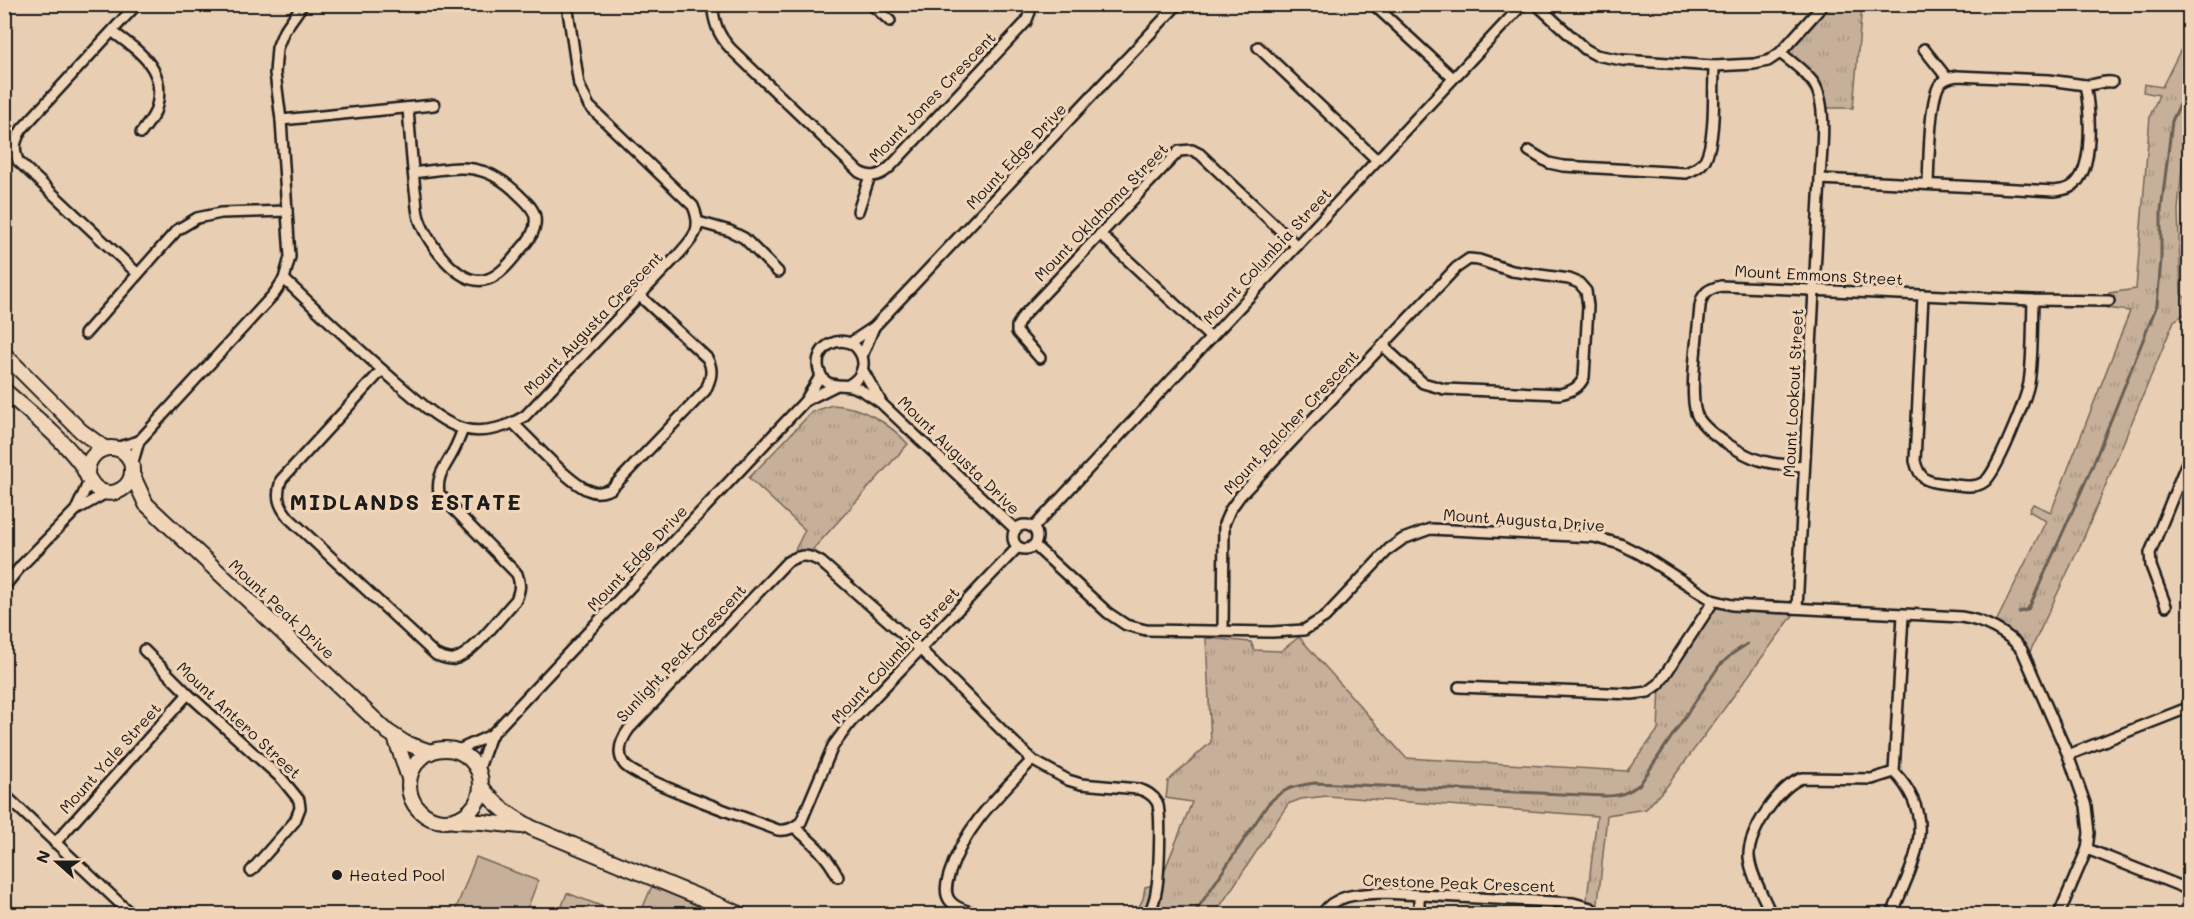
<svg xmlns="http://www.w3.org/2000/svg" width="2194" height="919" viewBox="0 0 2194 919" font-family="Mali,sans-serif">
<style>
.grass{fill:#c7b099;stroke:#72665a;stroke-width:1.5}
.park{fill:url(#park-tufts);stroke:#72665a;stroke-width:1.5}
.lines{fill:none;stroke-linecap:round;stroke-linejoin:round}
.stream{stroke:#685e53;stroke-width:3}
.street-casing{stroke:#1c1c1c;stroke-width:14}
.secondary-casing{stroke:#1c1c1c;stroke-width:18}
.street{stroke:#f1d5b8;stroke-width:9}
.secondary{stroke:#f1d5b8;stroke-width:14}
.poi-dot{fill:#1c1c1c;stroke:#f1d5b8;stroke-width:2}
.labels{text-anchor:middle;stroke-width:6;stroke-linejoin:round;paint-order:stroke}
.street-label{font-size:16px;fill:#1c1c1c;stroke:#f1d5b8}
.poi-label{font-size:16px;fill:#1c1c1c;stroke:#f1d5b8;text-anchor:start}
.district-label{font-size:22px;font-weight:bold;letter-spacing:1.5px;fill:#1c1c1c;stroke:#f1d5b8}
</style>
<defs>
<pattern id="park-tufts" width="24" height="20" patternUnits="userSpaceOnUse" patternTransform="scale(1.5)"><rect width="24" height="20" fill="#c7b099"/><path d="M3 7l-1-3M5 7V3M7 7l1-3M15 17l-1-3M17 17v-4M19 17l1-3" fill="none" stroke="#aa9783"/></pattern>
</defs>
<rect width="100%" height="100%" fill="#e8ceb2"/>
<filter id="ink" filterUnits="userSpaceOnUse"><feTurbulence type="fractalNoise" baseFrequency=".0167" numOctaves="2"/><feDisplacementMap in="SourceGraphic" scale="12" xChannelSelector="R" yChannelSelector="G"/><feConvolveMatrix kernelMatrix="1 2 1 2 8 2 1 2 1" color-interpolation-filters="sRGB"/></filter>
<g filter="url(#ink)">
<g class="grass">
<path d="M476,857l62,24 -13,33h-71z"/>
<path d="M567,893l55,21h-63z"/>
</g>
<g class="park">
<path d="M1827,5h35l-9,103h-29l-42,-53z"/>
<path d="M2189,33v79l-3,15 -8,83 3,84 8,7v10l-15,10 -90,216 -56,119 -34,-30 52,-105 -17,-10 4,-7 18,8 79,-201 -23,-3 2,-15 27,-4 14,-173 9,-21 -16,-3 1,-8 18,3z"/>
<path d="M832,405c30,1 57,18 76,39l-102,113 -15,1 14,-28 -56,-52 63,-66z"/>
<path d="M1711,607l83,7 -127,172 -21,23 -39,6 -10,98 -11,-6 11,-91 -270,-20 -26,3 -13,5 -73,110h-80l8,-15 2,-12 14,-3 33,-82 -26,-4 2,-17 43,-39 -5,-104 45,4 3,8 27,1 18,-14 107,121 221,13 31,-41 2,-45z"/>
<path d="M652,886l66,28h-78z"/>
</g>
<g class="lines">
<g class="stream">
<path d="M2019,612l8,-2 3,-4 62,-139 65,-162 4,-45v-49l11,-90 18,-38"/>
<path d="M1194,914l74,-110c16,-16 25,-18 47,-21l290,13c15,0 23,-3 35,-12l79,-118 13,-12 15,-10"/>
</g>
<g class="street-casing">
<g id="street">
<path d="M137,4l-115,125c-7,12 -9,18 -4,32l120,113"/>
<path d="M712,4c2,19 6,31 19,45l128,123c13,7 22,4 32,-6l135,-144 4,-10 -1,-8"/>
<path d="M871,4l19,17"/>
<path d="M1373,4l80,74"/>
<path d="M1536,4l49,45 11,6 26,5 92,6 40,-2 14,-3 12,-8 44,-49"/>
<path d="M113,32c27,20 55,38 43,77 -2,8 -10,17 -15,24"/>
<path d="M1258,47l119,113"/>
<path d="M1924,49l23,29"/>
<path d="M1780,53c11,8 23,17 32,28 17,21 9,72 8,98l-23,429"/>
<path d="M2085,85c11,1 17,-5 27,-3"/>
<path d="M408,108c2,27 4,55 7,82 2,10 1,22 5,31 8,22 40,68 68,58 13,-4 24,-19 33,-30 8,-9 16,-19 14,-32 -1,-9 -10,-16 -16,-22 -35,-35 -60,-28 -105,-22"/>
<path d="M281,120l153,-15"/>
<path d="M1529,151l20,12 14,3 123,7c7,-3 15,-6 19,-13 11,-20 8,-71 9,-94"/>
<path d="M1820,179l234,12c6,-1 13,-1 18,-5 23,-15 18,-77 13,-101l-36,-5 -92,-4c-7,1 -13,3 -17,8 -11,14 -11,80 -12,100"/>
<path d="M858,211l12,-35"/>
<path d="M698,222l32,9 14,7 34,34"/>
<path d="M1100,234l111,104"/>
<path d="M284,279c39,37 78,74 119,109 18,15 38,35 61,41 21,5 44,-2 61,-13l154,-162c15,-17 24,-25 14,-48l-104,-100 -10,-21 -12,-81"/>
<path d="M1923,295l-8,166c5,21 14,21 33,23 12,1 26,5 36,-2 12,-7 42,-83 45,-99 4,-27 3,-56 4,-83"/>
<path d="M85,334l92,-104 20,-12 24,-5 66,-2"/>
<path d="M850,343l24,-16 304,-323"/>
<path d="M862,356l12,-29"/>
<path d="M1040,358l-23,-26v-6l6,-10 156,-165 13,-1 8,4 97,92"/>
<path d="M862,369l18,31"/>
<path d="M382,370l-101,110c-5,16 -3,25 8,38l147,137c6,2 12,5 18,4 19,-4 48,-45 62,-59 4,-10 5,-16 1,-26l-78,-80c-3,-19 6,-26 14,-42 4,-7 7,-15 10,-23"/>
<path d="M848,385c13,-6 20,-21 11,-34 -14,-21 -47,-5 -40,19 5,18 17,14 30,16 11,1 23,11 32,17l134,126"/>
<path d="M805,401l30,-15"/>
<path d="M514,424c17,16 54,58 74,66 9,4 15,2 23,-1l94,-98c6,-12 9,-21 2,-33l-66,-61"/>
<path d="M115,448l24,-7"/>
<path d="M132,465l7,-24 135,-147 10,-15 6,-22 -9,-137 -6,-47 2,-25 7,-17 19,-27"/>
<path d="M1804,466c-13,-1 -25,-1 -37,-4 -19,-3 -64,-30 -71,-49 -7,-22 2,-81 4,-107 2,-13 8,-17 21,-20l312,14 76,1"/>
<path d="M76,510l13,-29"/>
<circle cx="1025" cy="537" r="12"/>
<path d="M1033,528l490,-524"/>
<path d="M1034,545l74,68 18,12 20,5 126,2 32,-2 21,-13 64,-68 14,-10 27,-10 164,8 26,7 20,10 72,46 20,5 229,12c22,3 48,16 61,33l46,105 18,51 3,27 -2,16 -28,65"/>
<path d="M1018,547l-3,3 -165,173 -17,23 -32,76c-8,6 -13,9 -23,8 -24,-9 -144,-51 -154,-66 -8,-12 -3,-24 5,-35l158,-167c13,-8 21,-8 34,0l99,87 112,111 36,20 13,4 57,5c8,2 15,6 19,13 5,11 2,76 -1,90 -1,8 -4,15 -7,22"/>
<path d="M4,587l17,-21 55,-56 30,-17"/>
<path d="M2166,606l-15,-40 -1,-13 40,-98"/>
<path d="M1223,630l1,-106 6,-14 10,-14 216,-228 13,-9 10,1 33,11 57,8 10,4 7,8 2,15 -4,71c-5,11 -12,14 -24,17l-116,-5 -21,-6 -40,-37"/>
<path d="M144,650l44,44 94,85 17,21 1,8 -5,13 -44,50"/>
<path d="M1459,687l173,7 16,-2 11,-8 52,-79 1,-5"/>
<path d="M456,751l35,-16 7,-7 307,-327 16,-26"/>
<path d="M2068,755l122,-48"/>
<path d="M478,771l13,-36"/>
<path d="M4,794l127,120"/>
<path d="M794,827c18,15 33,28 44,50"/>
<path d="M55,843l133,-149"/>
<path d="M2087,849l103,41"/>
<path d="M976,914c-8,-3 -19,-5 -25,-12 -8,-8 -4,-21 -1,-30 15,-46 50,-78 82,-112"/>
<path d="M1322,914c14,-21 39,-20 62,-21l189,10 18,5 7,6"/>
<path d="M1419,914v-19"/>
<path d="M1771,914c-7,-17 -20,-38 -22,-57 -2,-24 31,-73 54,-79l69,1 22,-7"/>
<path d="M1892,914c21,-51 48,-94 2,-142l9,-157"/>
</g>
</g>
<g class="secondary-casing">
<g id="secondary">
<path d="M4,354l77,77 23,17"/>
<path d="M4,390c27,24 56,46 77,74 6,9 8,21 18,26 14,8 33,-2 33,-19 1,-31 -44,-31 -45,2"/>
<path d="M132,474l14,30 242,228 17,11 26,9"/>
<path d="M395,737l14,41"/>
<circle cx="445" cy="785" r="36"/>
<path d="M481,786c14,20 30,30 51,42l208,86"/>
<path d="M454,821l28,1 39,4"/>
</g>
</g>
<use href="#street" class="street"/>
<use href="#secondary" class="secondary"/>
</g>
</g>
<circle class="poi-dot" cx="337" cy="875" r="6"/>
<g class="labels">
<g class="street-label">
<text transform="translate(932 97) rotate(-46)" y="6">Mount Jones Crescent</text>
<text transform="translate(1016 156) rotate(-47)" y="6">Mount Edge Drive</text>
<text transform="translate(1101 212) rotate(-46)" y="6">Mount Oklahoma Street</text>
<text transform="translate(1267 256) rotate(-47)" y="6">Mount Columbia Street</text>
<text transform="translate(1819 275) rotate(3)" y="6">Mount Emmons Street</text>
<text transform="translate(593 323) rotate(-46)" y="6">Mount Augusta Crescent</text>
<text transform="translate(1793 393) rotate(-87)" y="6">Mount Lookout Street</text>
<text transform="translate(1291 422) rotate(-47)" y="6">Mount Balcher Crescent</text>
<text transform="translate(959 455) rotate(44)" y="6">Mount Augusta Drive</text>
<text transform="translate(1524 520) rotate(4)" y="6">Mount Augusta Drive</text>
<text transform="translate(637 558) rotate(-47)" y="6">Mount Edge Drive</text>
<text transform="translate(282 609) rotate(43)" y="6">Mount Peak Drive</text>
<text transform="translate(681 653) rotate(-47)" y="6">Sunlight Peak Crescent</text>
<text transform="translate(895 655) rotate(-47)" y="6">Mount Columbia Street</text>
<text transform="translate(239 720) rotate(43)" y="6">Mount Antero Street</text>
<text transform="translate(110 758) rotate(-48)" y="6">Mount Yale Street</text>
<text transform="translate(1459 883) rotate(2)" y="6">Crestone Peak Crescent</text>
</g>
<g class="poi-label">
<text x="349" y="881">Heated Pool</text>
</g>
<g class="district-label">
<text x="406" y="510">MIDLANDS ESTATE</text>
</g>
</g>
<rect width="2194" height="919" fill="none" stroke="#f1d5b8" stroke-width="24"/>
<rect x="12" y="12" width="2170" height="895" fill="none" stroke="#1c1c1c" stroke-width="2" filter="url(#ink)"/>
<g transform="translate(57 862) rotate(291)" stroke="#f1d5b8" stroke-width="4.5" paint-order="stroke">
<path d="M0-4.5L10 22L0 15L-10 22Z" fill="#1c1c1c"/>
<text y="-9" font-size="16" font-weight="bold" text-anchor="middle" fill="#1c1c1c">N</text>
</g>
</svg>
